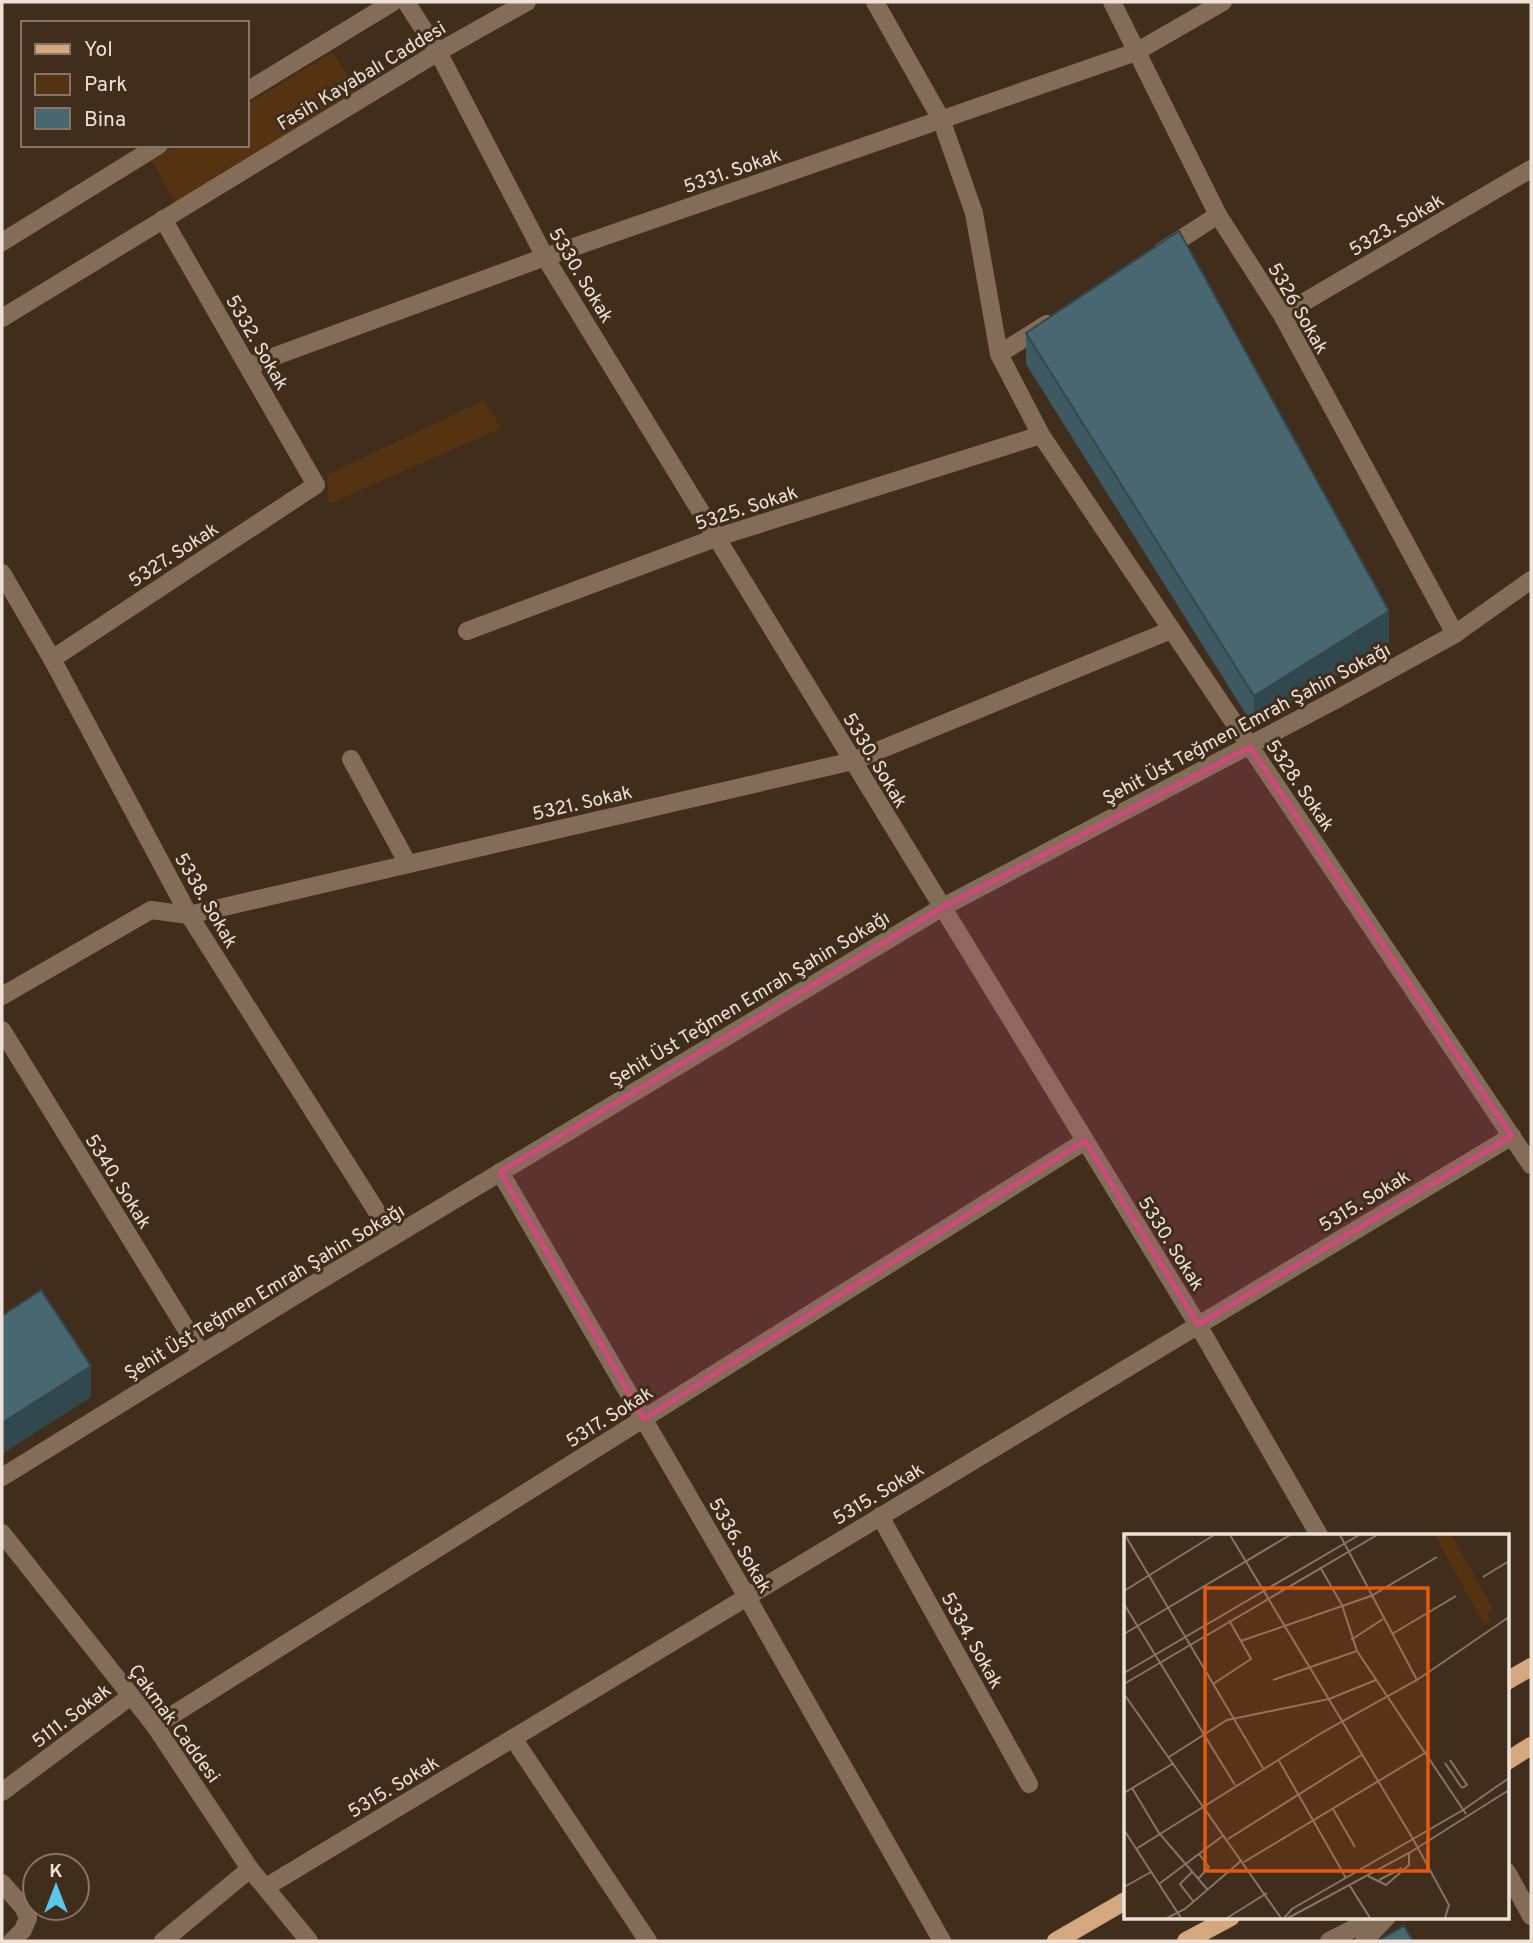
<svg xmlns="http://www.w3.org/2000/svg" width="1533" height="1943" viewBox="0 0 1533 1943" font-family="Overpass,sans-serif">
<style>
.green{fill:#553310}
.lines{fill:none;stroke-linecap:round;stroke-linejoin:round}
.minor{stroke:#836d59;stroke-width:18}
.major{stroke:#d5a77e;stroke-width:18}
.wall{fill:#3e5961}
.shaded-wall{fill:#32484f}
.building{fill:#486771;stroke:#32484f;stroke-width:2}
.marked{fill:#cd4a7a;fill-opacity:0.2;stroke:#cd4a7a;stroke-width:5;stroke-linejoin:round}
.labels{text-anchor:middle;stroke-width:6;stroke-linejoin:round;paint-order:stroke}
.street-label{font-size:19px;fill:#eee1d7;stroke:#402d1c}
.inset-road{fill:none;stroke:#867567;stroke-width:2}
.view{fill:#e8590c;fill-opacity:0.15;stroke:#e8590c;stroke-width:3.5}
.inset-edge{fill:none;stroke:#eee1d7;stroke-width:3.5}
</style>
<rect width="100%" height="100%" fill="#402d1c"/>
<g class="green">
<path d="M333,52l25,40 -182,113 -24,-44 25,-16h70v-41z"/>
<path d="M484,400l17,28 -172,76 -2,-29z"/>
</g>
<g class="lines">
<g class="minor">
<path d="M406,2l32,50 107,205 653,1068 121,210"/>
<path d="M875,2l66,117 33,94 25,141 42,81 490,730"/>
<path d="M1112,2l106,213 64,100 173,319"/>
<path d="M247,91l146,-89"/>
<path d="M2,242l157,-97"/>
<path d="M1162,251l56,-36"/>
<path d="M1282,315l249,-146"/>
<path d="M2,318l436,-266 89,-50"/>
<path d="M999,354l48,-30"/>
<path d="M248,366l297,-109 591,-205 87,-50"/>
<path d="M2,573l50,86 137,256 204,322"/>
<path d="M467,631l251,-94 323,-102"/>
<path d="M52,659l264,-174 -153,-266"/>
<path d="M351,759l57,105"/>
<path d="M2,996l149,-86 38,5 664,-154 318,-131"/>
<path d="M2,1030l199,323"/>
<path d="M500,1172l247,425 195,344"/>
<path d="M2,1477l307,-190 632,-379 396,-209 118,-65 76,-54"/>
<path d="M880,1516l149,268"/>
<path d="M2,1533l153,193 95,143 59,72"/>
<path d="M155,1726l930,-585"/>
<path d="M513,1738l135,203"/>
<path d="M2,1792l129,-96"/>
<path d="M1507,1872l24,44"/>
<path d="M2,1883l21,24 5,11 -5,12 -11,11"/>
<path d="M266,1887l1246,-751"/>
<path d="M163,1941l87,-72"/>
<path d="M1329,1941l47,-24"/>
<path d="M1364,1941l23,-24"/>
</g>
<g class="major">
<path d="M1507,1681l24,-14"/>
<path d="M1507,1761l24,-15"/>
<path d="M1056,1941l69,-40"/>
<path d="M1186,1941l45,-24"/>
</g>
</g>
<path class="wall" d="M1026,333l363,309 -135,85 -228,-363z"/>
<g class="shaded-wall">
<path d="M1389,611v31l-135,85v-31z"/>
<path d="M91,1366v31l-89,57v-31z"/>
</g>
<g class="building">
<path d="M1179,231l210,380 -135,85 -228,-363z"/>
<path d="M41,1290l50,76 -89,57v-107z"/>
<path d="M1404,1926l9,15h-35z"/>
</g>
<path class="marked" d="M1250,747l262,389 -314,189 -113,-184 -441,278 -144,-247 441,-264z"/>
<g class="labels">
<g class="street-label">
<text transform="translate(361 75) rotate(-31)" y="7">Fasih Kayabalı Caddesi</text>
<text transform="translate(732 170) rotate(-19)" y="7">5331. Sokak</text>
<text transform="translate(1396 224) rotate(-30)" y="7">5323. Sokak</text>
<text transform="translate(582 275) rotate(59)" y="7">5330. Sokak</text>
<text transform="translate(1299 308) rotate(60)" y="7">5326 Sokak</text>
<text transform="translate(258 342) rotate(60)" y="7">5332. Sokak</text>
<text transform="translate(746 507) rotate(-18)" y="7">5325. Sokak</text>
<text transform="translate(173 554) rotate(-33)" y="7">5327. Sokak</text>
<text transform="translate(1246 723) rotate(-28)" y="7">Şehit Üst Teğmen Emrah Şahin Sokağı</text>
<text transform="translate(876 760) rotate(59)" y="7">5330. Sokak</text>
<text transform="translate(1301 785) rotate(56)" y="7">5328. Sokak</text>
<text transform="translate(582 802) rotate(-13)" y="7">5321. Sokak</text>
<text transform="translate(207 900) rotate(60)" y="7">5338. Sokak</text>
<text transform="translate(749 998) rotate(-31)" y="7">Şehit Üst Teğmen Emrah Şahin Sokağı</text>
<text transform="translate(119 1181) rotate(58)" y="7">5340. Sokak</text>
<text transform="translate(1364 1200) rotate(-31)" y="7">5315. Sokak</text>
<text transform="translate(1172 1243) rotate(58)" y="7">5330. Sokak</text>
<text transform="translate(264 1291) rotate(-31)" y="7">Şehit Üst Teğmen Emrah Şahin Sokağı</text>
<text transform="translate(609 1416) rotate(-32)" y="7">5317. Sokak</text>
<text transform="translate(878 1493) rotate(-31)" y="7">5315. Sokak</text>
<text transform="translate(741 1545) rotate(60)" y="7">5336. Sokak</text>
<text transform="translate(973 1640) rotate(61)" y="7">5334. Sokak</text>
<text transform="translate(71 1715) rotate(-37)" y="7">5111. Sokak</text>
<text transform="translate(175 1723) rotate(54)" y="7">Çakmak Caddesi</text>
<text transform="translate(393 1786) rotate(-31)" y="7">5315. Sokak</text>
</g>
</g>
<g transform="translate(1124 1534)">
<rect width="385" height="385" fill="#402d1c"/>
<path d="M311,1h17l41,74 -6,4 5,7 -8,5z" fill="#553310"/>
<path class="inset-road" d="M1,1l138,233M106,1l183,304 36,66 -4,13M216,1l77,145M196,33l22,38 15,46 109,163M359,43l26,-16M0,57l90,-56M0,70l111,181M0,100l166,-99M268,100l64,-38M227,106l32,-21M117,107l130,-45 66,-39M0,139l235,-138M149,146l84,-29M0,150l253,-149M89,150l38,-25 -22,-39M0,160l157,224M45,223l58,-37 102,-21 47,-19M154,225l68,119M326,226l17,25 -5,3M321,229l17,25M8,254l27,45 48,56M0,259l50,-30M209,275l22,38M0,296l57,88M104,305l135,-85M12,315l187,-117 94,-52 92,-63M120,328l181,-109M68,338l-12,12 13,17M244,342l18,9 23,-20v-12M74,345l11,-12 -10,-13M255,346l23,-12M35,350l65,-49M226,352l20,32M0,353l27,-15M43,384l18,-9 57,-49M103,384l40,-25M160,384l8,-9 171,-99 46,-32M164,384l121,-65 100,-63"/>
<path class="view" d="M81,54h223v283h-223z"/>
<rect width="385" height="385" class="inset-edge"/>
</g>
<rect width="1533" height="1943" fill="none" stroke="#eee1d7" stroke-width="7"/>
<rect x="21" y="21" width="228" height="126" fill="#402d1c" stroke="#867567" stroke-width="2"/>
<rect x="35" y="44" width="35" height="10" fill="#d5a77e" stroke="#867567" stroke-width="2"/>
<text x="84" y="56" font-size="21" fill="#eee1d7">Yol</text>
<rect x="35" y="74" width="35" height="21" fill="#553310" stroke="#867567" stroke-width="2"/>
<text x="84" y="91" font-size="21" fill="#eee1d7">Park</text>
<rect x="35" y="108" width="35" height="21" fill="#486771" stroke="#867567" stroke-width="2"/>
<text x="84" y="126" font-size="21" fill="#eee1d7">Bina</text>
<g transform="translate(56 1887)"><circle r="33" fill="#402d1c" stroke="#867567" stroke-width="2"/>
<path d="M0-5L12 26L0 18L-12 26Z" fill="#5cc7e8"/>
<text y="-10" font-size="19" font-weight="bold" text-anchor="middle" fill="#eee1d7">K</text>
</g>
</svg>
